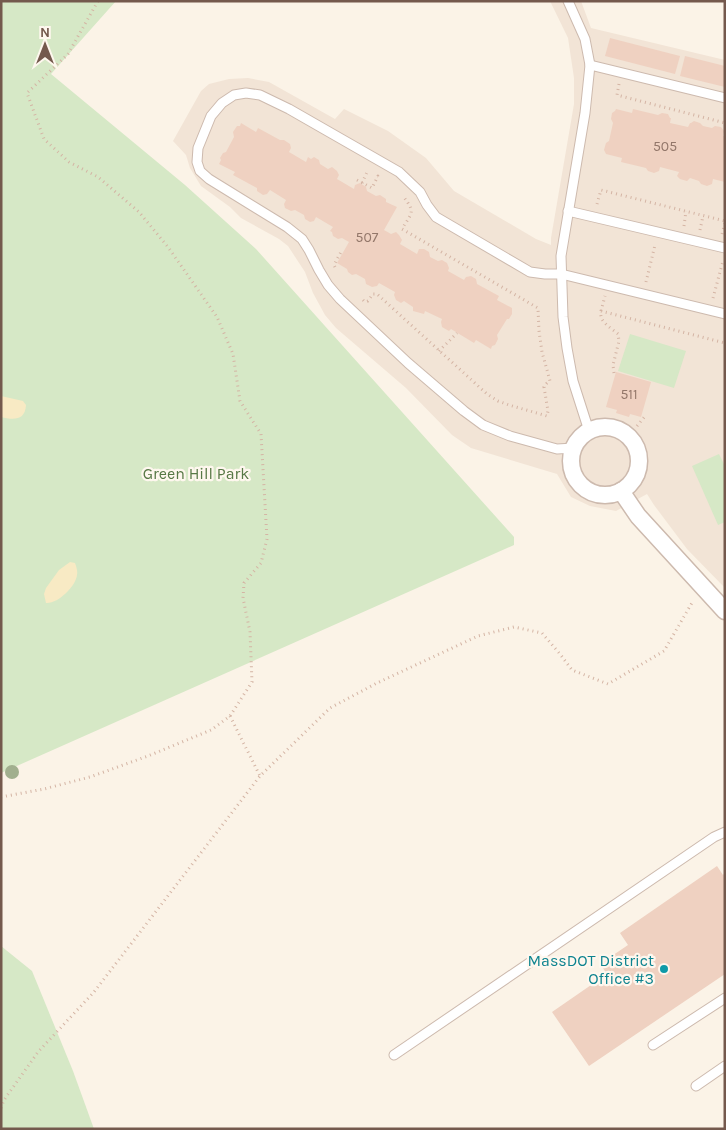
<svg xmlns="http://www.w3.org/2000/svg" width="726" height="1130" viewBox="0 0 726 1130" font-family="Karla,sans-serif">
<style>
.residential{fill:#f2e4d6}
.green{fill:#d6e8c6}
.sand{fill:#f8eac4}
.building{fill:#efd1c1}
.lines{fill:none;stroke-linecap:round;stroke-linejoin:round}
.lane-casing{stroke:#cdbaae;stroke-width:11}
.street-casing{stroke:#cdbaae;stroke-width:19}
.path{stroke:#d4b4a4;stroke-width:3;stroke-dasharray:1 4;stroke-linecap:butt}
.lane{stroke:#fff;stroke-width:9}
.street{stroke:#fff;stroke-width:16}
.tree{fill:#a1af8e}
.culture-dot{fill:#0f9aa8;stroke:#fef7ee;stroke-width:2}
.labels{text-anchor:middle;stroke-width:4.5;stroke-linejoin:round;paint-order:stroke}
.number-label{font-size:14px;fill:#93776a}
.park-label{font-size:16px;fill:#577845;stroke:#fef7ee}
.culture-label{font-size:16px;fill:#0d838f;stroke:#fef7ee;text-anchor:end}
</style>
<rect width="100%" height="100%" fill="#fbf3e7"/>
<path class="residential" d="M550,1h31l10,27 134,32v528l-38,-39 -33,-44 -7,-11 -31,17 -26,-5 -19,-9 -14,-23 -86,-26 -19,-13 -46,-47 -70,-60 -11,-13 -12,-22 -8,-21 -17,-26 -9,-7 -38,-21 -11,-11 -29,-21 -11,-18 -4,-13 -13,-14 28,-50 8,-7 20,-5 19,-1 21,4 66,37 9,-10 44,22 38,27 28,33 82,48 15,6v-7l23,-134v-26l-6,-40z"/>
<g class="green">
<path d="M1,1h115l-65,73 134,111 71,64 258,288v8l-513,228z"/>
<path d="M630,334l56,17 -12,37 -56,-17z"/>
<path d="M719,454l6,12v56l-7,3 -26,-59z"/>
<path d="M1,946l31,25 41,100 21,58h-93z"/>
</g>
<g class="sand">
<path d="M1,396l22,5 3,4c-1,16 -13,15 -25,12z"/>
<path d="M70,562l5,1c1,3 3,8 2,12 -1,11 -19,29 -31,28l-2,-9 2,-6 13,-18z"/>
</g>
<g class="building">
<path d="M610,38l70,18 -5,18 -70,-18z"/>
<path d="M685,56l40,10v21l-45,-11z"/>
<path d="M616,109l16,4 1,-4 25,6 4,-2 6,1 2,4h1l-1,5 18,4 2,-4h1l3,-2 6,2 3,3 9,2 3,-2 6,1 3,4 -1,5h2v46l-12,-3 -1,5 -5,2 -6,-2 -2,-3 -9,-3 -3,3 -7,-2 -3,-3 2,-4 -19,-5 -1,4 -5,2 -6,-2 -2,-3 -25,-6 1,-4 -16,-4 -2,-4 2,-7 3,-2 4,-18 -2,-4 1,-6 3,-2z"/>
<path d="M241,123l15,9 2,-4 22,12h4l6,4 1,4 -2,4 17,10 2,-5 3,2 3,-2 5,3 1,4 8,5 4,-2 5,4 2,4 -2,4 17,10 1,-4 5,-2 6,4 1,4 9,5 4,-1 6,4v3l11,5 -13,23 7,4 5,-2 3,3 3,5 -2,4 17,10 2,-5h5l5,3 1,5 8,4 4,-1 5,3 2,5 -1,3 16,9 2,-3 5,-1 5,3 1,5 22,12 -2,4 15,8v6l-3,5h-2l-10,16 1,4 -3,6 -3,1 -1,3 -15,-9 -2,3 -23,-14 -2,2 -7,-4 -1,-5 1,-3 -17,-8 -1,3 -11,-3v-4l-9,-6 -3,2 -5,-3 -2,-5 1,-3 -16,-9 -2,3 -5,1 -6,-3 -1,-5 -9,-5 -4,1 -4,-3 -1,-3 -10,-6 12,-21 -7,-4 -4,1 -5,-3 -1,-4 -2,-1 3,-4 -17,-10 -2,4 -4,1 -5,-3 -1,-4 -9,-5 -4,1 -6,-3 -1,-4 2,-4 -16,-10 -3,4 -4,1 -6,-4v-3l-24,-13 2,-3 -16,-8 2,-4 -1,-2 3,-5 3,-1 8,-15 -1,-5 4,-6h3z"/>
<path d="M616,372l35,10 -10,35 -11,-3 -1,3 -13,-4 1,-3 -11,-3z"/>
<path d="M717,866l6,9 2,-2v101l-136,92 -37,-54 55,-38 -7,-10 28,-19 -8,-12z"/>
</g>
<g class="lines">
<g class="lane-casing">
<g id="lane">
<path d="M568,1l17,38 5,26"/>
<path d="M568,211l157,37"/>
<path d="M589,431l-16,-50 -6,-33 -4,-31 -2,-61 24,-143 5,-48 135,33"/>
<path d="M574,448l-17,1 -47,-13 -27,-11 -19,-14 -56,-48 -68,-64 -12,-14 -9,-15 -10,-20 -7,-11 -15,-12 -78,-48 -9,-8 -3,-9 1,-14 13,-32 11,-13 12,-8 12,-2 14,2 29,14 110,63 21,20 7,13 9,12 94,55 15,2h16l164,40"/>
<path d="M653,1045l72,-47"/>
<path d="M394,1055l320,-218 11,-5"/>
<path d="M696,1086l29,-20"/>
</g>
</g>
<g class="street-casing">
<g id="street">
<circle cx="605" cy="461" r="34"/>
<path d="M621,491l17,25 87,95"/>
</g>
</g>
<g class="path">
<path d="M619,84l-2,11 108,28"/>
<path d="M357,180l15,8 6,-12 1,1"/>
<path d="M362,183l6,-13"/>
<path d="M597,204l4,-14 124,31"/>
<path d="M684,226l2,-15"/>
<path d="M700,230l3,-14"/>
<path d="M722,234l3,-11"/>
<path d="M335,267l-1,-2 8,-15"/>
<path d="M646,282l9,-37"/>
<path d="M713,298l10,-37"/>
<path d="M363,300l2,2 3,-1 5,-7h4l110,100 11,7 11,4 38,11 1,-5 -4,-24 3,-4 3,-2 -8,-29 -3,-21 -1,-23 -136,-79c10,-17 14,-16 1,-33"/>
<path d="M601,311l4,-15"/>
<path d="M439,351l18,-18"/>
<path d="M614,373l-1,-8 6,-24 -1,-7c-8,-7 -19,-12 -17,-23l124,32"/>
<path d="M637,426l9,-11"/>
<path d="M230,716l30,60"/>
<path d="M1,797l43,-8 46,-12 58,-21 63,-26 19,-14 22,-34 -2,-50 -7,-34 1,-15 17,-20 6,-24 -6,-105 -21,-33 -7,-47 -16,-37 -49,-70 -29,-35 -41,-35 -29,-15 -25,-23 -17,-46 41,-39 30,-53"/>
<path d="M1,1108l3,-8 34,-48 56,-60 166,-216 70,-68 47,-25 101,-47 36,-9 28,6 18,21 12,16 36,14 56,-33 29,-50"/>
</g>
<use href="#lane" class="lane"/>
<use href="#street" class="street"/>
</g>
<circle class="tree" cx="12" cy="772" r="7"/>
<circle class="culture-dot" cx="664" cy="969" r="5"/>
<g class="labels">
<g class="number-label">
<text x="665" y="151">505</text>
<text x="367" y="242">507</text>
<text x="629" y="399">511</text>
</g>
<g class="park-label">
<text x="196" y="479">Green Hill Park</text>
</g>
<g class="culture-label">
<text x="654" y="966">MassDOT District<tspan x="654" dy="18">Office #3</tspan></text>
</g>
</g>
<rect width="726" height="1130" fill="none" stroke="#74594d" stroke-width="5"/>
<g transform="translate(45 45)" stroke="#fef7ee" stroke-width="4" paint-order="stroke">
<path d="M0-4L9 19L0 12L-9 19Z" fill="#74594d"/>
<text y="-8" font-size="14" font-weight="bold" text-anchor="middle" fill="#74594d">N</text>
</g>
</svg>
